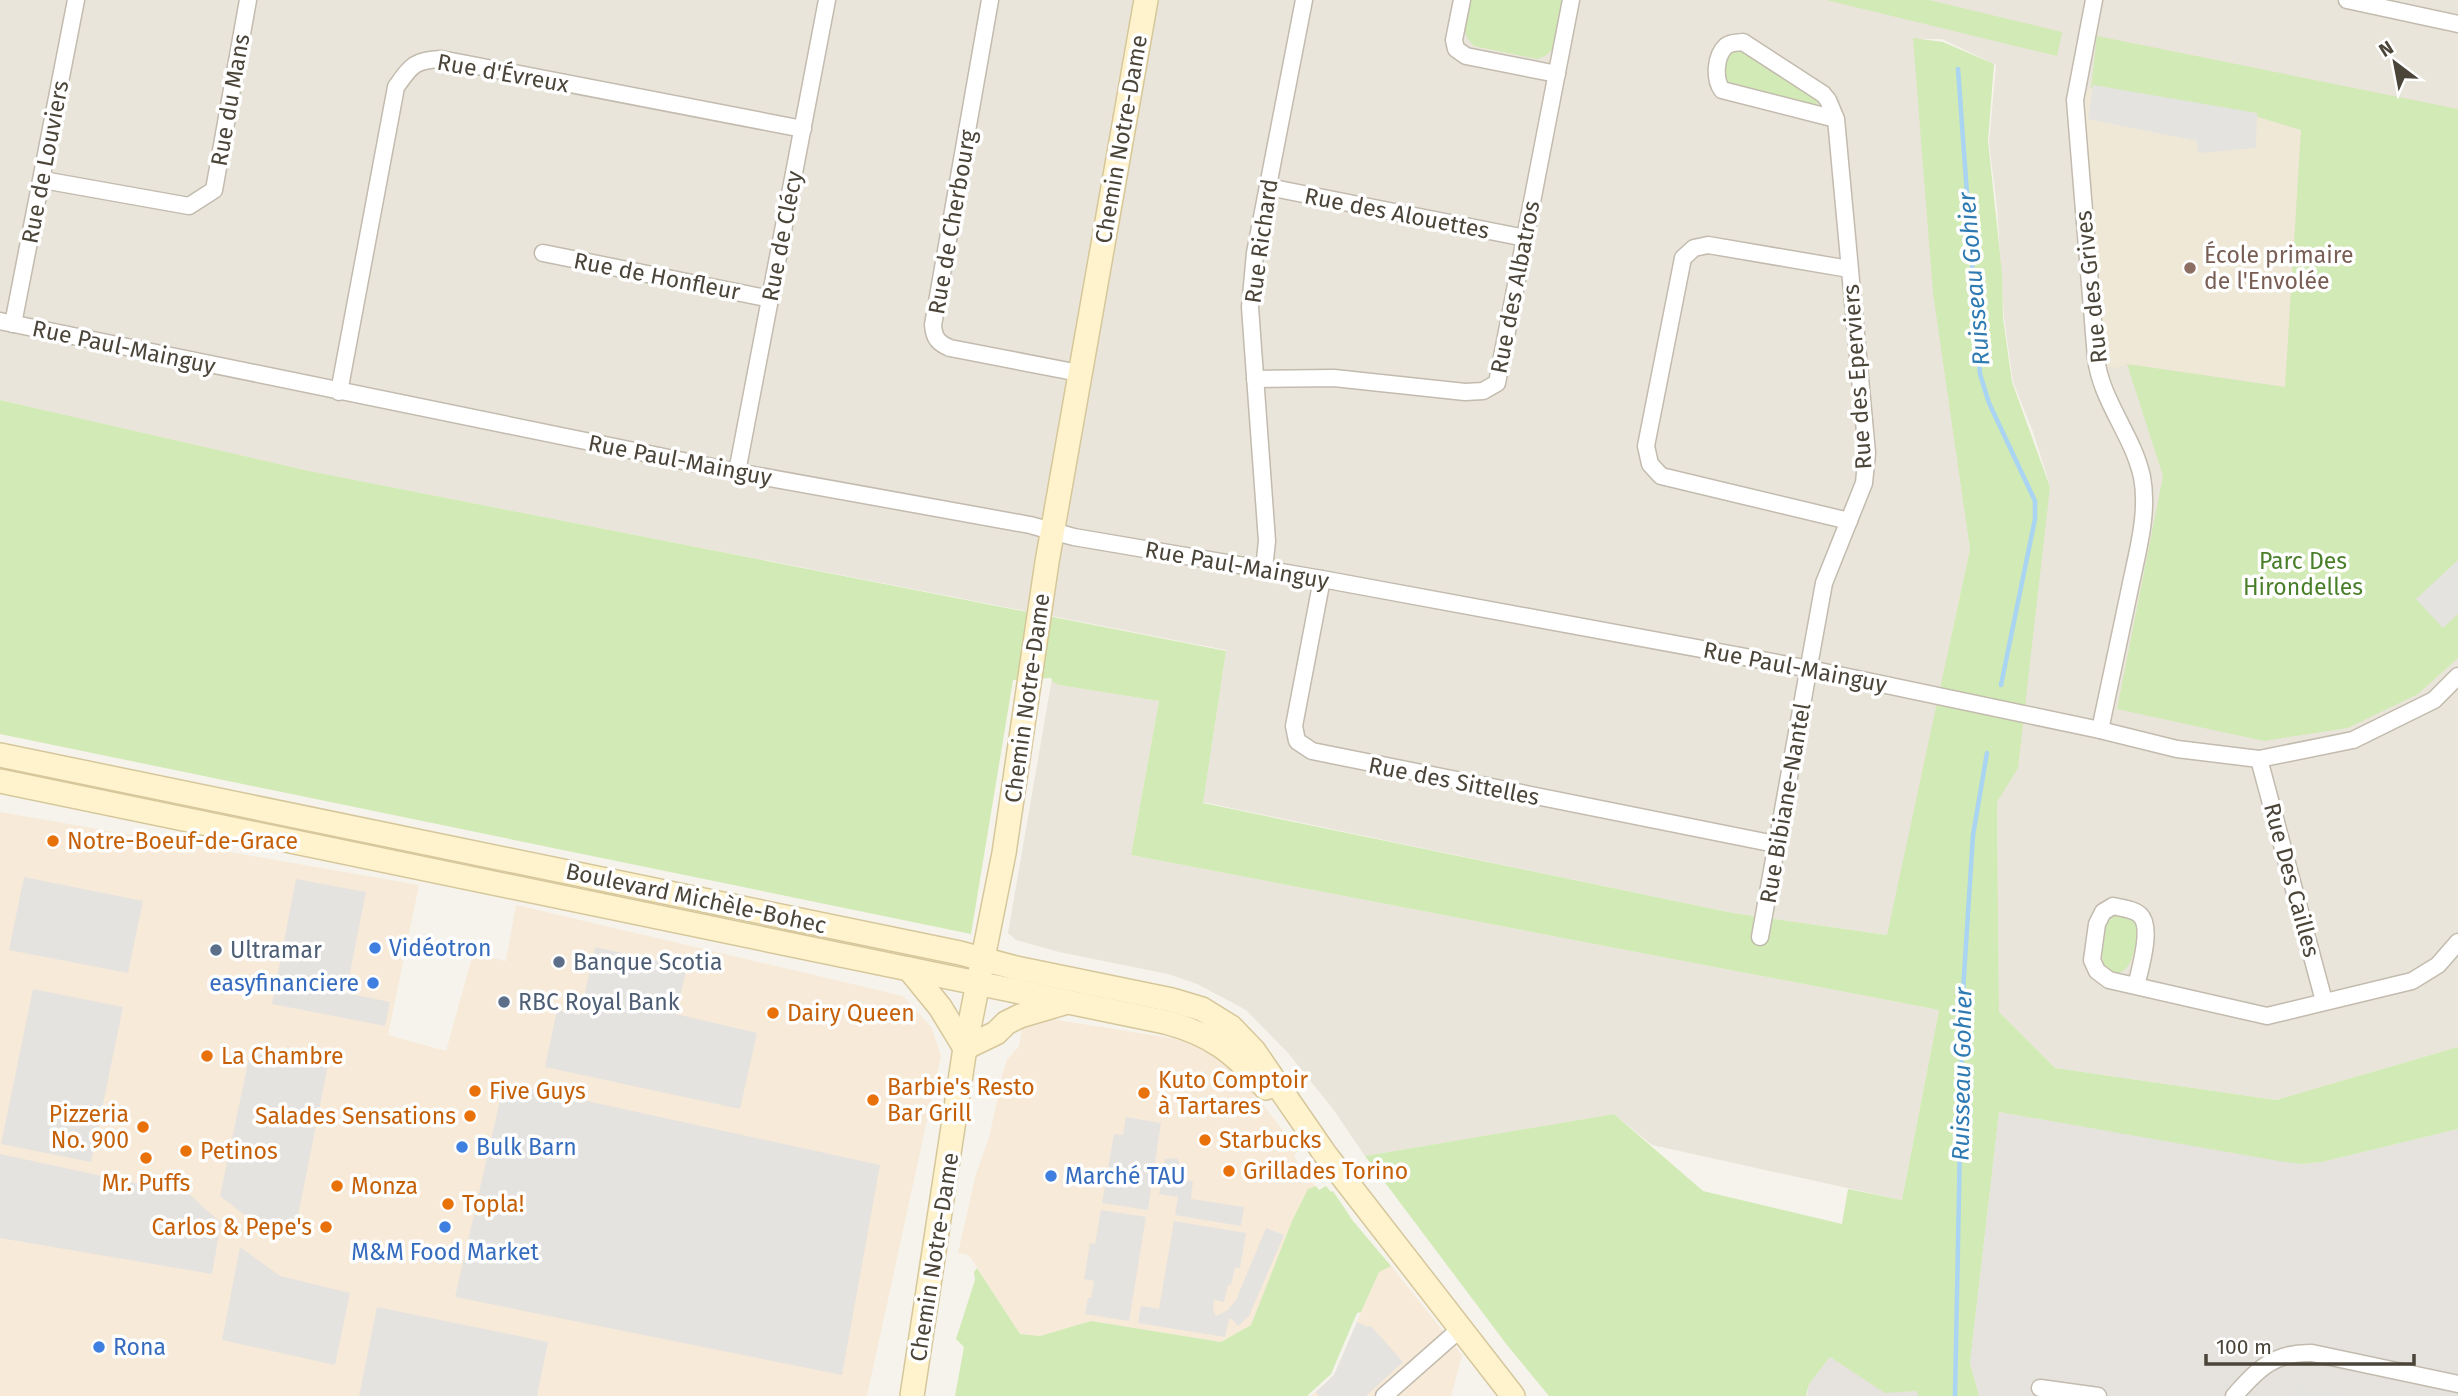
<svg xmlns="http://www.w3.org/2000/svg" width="2458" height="1396" viewBox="0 0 2458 1396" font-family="'Fira Sans',sans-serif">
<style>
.residential{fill:#eae5da}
.commercial{fill:#f7ead8}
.industrial{fill:#e6e2dd}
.education{fill:#efe8d6}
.green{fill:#d2eab5}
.parking{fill:#e5e3e0}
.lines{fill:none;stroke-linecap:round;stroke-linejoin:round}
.stream{stroke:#a9d4f2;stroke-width:4.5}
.street-casing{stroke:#c2bbae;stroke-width:19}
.secondary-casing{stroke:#d6c79b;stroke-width:26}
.street{stroke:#fff;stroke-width:16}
.secondary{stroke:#fff3cd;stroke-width:23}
.education-dot{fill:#8d6e63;stroke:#fff;stroke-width:2.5}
.food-dot{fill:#e8710a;stroke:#fff;stroke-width:2.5}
.shop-dot{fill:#3f7fe0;stroke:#fff;stroke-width:2.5}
.service-dot{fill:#5c6f8a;stroke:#fff;stroke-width:2.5}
.labels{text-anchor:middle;stroke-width:7;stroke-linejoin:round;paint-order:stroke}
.street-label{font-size:23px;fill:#4b4439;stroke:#fff}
.education-label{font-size:23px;fill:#785e54;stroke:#fff;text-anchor:start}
.park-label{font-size:23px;fill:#4a7f2a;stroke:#fff}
.food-label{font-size:23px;fill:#c56008;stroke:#fff;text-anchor:start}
.shop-label{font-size:23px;fill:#366cbe;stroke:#fff;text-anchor:start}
.service-label{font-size:23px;fill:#4e5e75;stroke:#fff;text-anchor:start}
.water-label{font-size:24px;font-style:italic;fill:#2e7ab2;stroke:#fff}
</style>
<rect width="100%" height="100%" fill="#f6f3ec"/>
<g class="residential">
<path d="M0,0h2458v1047l-182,53 -221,-32 -56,-56 -2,-210 13,-34 40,-282 -17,-54 -20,-50 -9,-64 -7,-110 -8,-65 7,-78 -54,-26h-26l54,510 -82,386 -155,-22 -530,-111 23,-152 -918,-179 -308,-71z"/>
<path d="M1052,678l7,7 100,16 -28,154 808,155 -37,190 -250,-55 -38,-31 -249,42 -32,-47 -45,-56 -42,-43 -49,-26 -29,-10 -109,-22 -43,-12 -8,-7z"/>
</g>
<g class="commercial">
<path d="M0,812l419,73 -31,150 58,16 27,-97 33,7 10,-56 387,91 28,31 10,29 -74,340h-867z"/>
<path d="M1051,1019l132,21 31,14 29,25 56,72 -5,4 4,9 17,22 -7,4 -16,31 -41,104 -30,17 -130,-21 -51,15 -20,-2 -49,-76 -5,-4 -8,-1 18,-79 13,-36 14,-66 4,-12 12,-14 3,-17 12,-6z"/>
<path d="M1391,1266l71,89 -11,41h-140l23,-21 45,-104z"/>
</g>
<g class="industrial">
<path d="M1999,1112l303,52 20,-2 136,-33v267h-479l-9,-33z"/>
<path d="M1830,1357l55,35 33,-1v5h-111l2,-12z"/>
</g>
<path class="education" d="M2091,88l147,23 63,19 -15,257 -159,-23 -13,4 -18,-5 -21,-263z"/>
<g class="green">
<path d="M1469,0h93l-10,50 -7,6 -8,3 -63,-13c-15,-14 -9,-28 -5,-46z"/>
<path d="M1826,0h103l133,32 -5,24z"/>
<path d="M2097,36l361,73v549l-40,36 -70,34 -84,13 -147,-32 46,-233 -36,-112 158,23 16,-257 -63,-19 -147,-23z"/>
<path d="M1913,38l30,4 51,22 -6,77 14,132 1,45 9,64 38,105 -32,281 -21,34 2,210 56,56 221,32 182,-53v82l-136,33 -20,2 -23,-3 -280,-49 -29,251 9,33h-61l-1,-5 -32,2 -55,-36 -21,27 -3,12h-257l-42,-51 -142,-189 249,-42 89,77 139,33 6,-35 54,11 37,-190 -808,-155 28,-154 -100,-16 -6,-3 -2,-4 -38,2 -42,254 -971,-200v-334l309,71 917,180 -23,152 530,110 154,22 83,-386 -37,-256z"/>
<path d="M1736,49l9,3 74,46v4l-3,2 -84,-18c-11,-11 -8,-29 4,-37z"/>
<path d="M2116,914l17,3 6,9c-4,17 -4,45 -24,48l-11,-9 -2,-10 5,-33 4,-5z"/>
<path d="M1316,1186l3,4 7,-4 5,6 2,-1 20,30 38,45 -12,6 -18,40 -4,1 -26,61 -24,22h-352l9,-49 -8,-8 19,-59 -1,-8 3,-4 43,66 20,2 51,-15 130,21 30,-17 41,-104 16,-32z"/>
</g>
<g class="parking">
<path d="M2093,85l164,28 -1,35 -58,5 -1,-12 -109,-22z"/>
<path d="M2458,560v54l-15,14 -27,-29z"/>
<path d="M24,877l119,24 -15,72 -119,-23z"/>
<path d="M296,879l70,13 -20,101 44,9 -5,24 -113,-22z"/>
<path d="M595,947l92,20 -11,47 81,19 -17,76 -195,-42 12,-57 23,5z"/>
<path d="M33,989l90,18 -32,155 -90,-18z"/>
<path d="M250,1053l78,12 -33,166 -41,-9 -34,-26z"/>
<path d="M504,1083l376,82 -38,210 -387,-78z"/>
<path d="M1126,1117l35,6 -13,87 -46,-7 12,-69 9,1z"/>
<path d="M0,1154l190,41 31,28 -9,51 -212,-36z"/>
<path d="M1177,1158l5,11 -1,11 12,1 -2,18 53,8 -3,19 -66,-11 3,-18 -19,-3 6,-35z"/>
<path d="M1101,1210l45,7 -17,104 -44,-7 3,-16h3l3,-17 -10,-2 6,-36 5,1z"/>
<path d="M1174,1221l72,12 -6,35 -5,-1 -4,18h-3l-4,17 -10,-2 -1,9 3,7 12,-6 8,-10 30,-72 18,7 -35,81 -11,10 -6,-7h-3l-4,18 -87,-14 3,-17 18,3z"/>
<path d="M240,1247l40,29 70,17 -15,72 -113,-25z"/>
<path d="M377,1307l171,35 -11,54h-178z"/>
<path d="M1357,1322l11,5 3,-1 32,36 -37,34h-47l-3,-4 18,-17z"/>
<path d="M2295,1385l61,11h-70z"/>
</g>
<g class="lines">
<g class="stream">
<path d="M1958,69l22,305 9,29 46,98v18l-34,166"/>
<path d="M1955,1396l8,-405 10,-156 14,-82"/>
</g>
<g class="street-casing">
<g id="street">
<path d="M990,0l-57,325c1,13 5,18 17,23l129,25"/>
<path d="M1462,0l-8,40 2,9 10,7 91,18"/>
<path d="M2094,0l-19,100 21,258c5,43 37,77 46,119 7,36 -5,76 -12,111 -10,47 -20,94 -30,142"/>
<path d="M2347,0l111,24"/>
<path d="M43,180l146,26 25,-16 34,-190"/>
<path d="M1268,187l257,51"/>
<path d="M543,253l228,46"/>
<path d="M1849,269l-141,-24 -14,3 -11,10 -37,188 4,18 11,12 188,45"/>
<path d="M0,321l737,151 293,53 44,12 248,42 488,90 290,61 77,19 82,10 94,-19 81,-40 24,-24"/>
<path d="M13,324l63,-324"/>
<path d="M1255,379l79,-1 131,14 18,-1 14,-8 74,-383"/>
<path d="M339,392l57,-305c15,-21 18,-27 45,-28l362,70"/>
<path d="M737,472l90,-472"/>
<path d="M1264,569l3,-28 -17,-234 5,-54 49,-253"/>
<path d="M1322,579l-28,147 3,15 15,10 463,93"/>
<path d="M2259,759l65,242"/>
<path d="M1760,937l64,-354 40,-100 3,-30 -31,-334 -8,-19 -5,-6 -80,-52c-6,1 -12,0 -17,4 -11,10 -12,33 -4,44l114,29"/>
<path d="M2136,986c4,-17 17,-59 4,-71 -6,-6 -19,-7 -27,-9l-10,6 -6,12 -5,36 5,11 12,9 158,36 145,-35 26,-16 20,-23"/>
<path d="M2040,1388l58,8"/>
<path d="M1384,1396l76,-67"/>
<path d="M2234,1396c24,-27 40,-44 78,-43l146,31"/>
</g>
</g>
<g class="secondary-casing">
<g id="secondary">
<path d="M0,755l960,198 56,15 156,32 30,9 29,18 23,24 71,103 188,242"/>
<path d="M0,781l1165,241c47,12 69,31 101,66"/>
<path d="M909,969l31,38 25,41"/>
<path d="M965,1048l31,-15 10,-10 14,-7 44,-13"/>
<path d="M912,1396l53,-348 39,-195 43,-291 99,-562"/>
</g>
</g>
<use href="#street" class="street"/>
<use href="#secondary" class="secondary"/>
</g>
<circle class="education-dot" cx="2190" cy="268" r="7"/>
<g class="food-dot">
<circle cx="53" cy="841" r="7"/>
<circle cx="773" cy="1013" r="7"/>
<circle cx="207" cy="1056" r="7"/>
<circle cx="475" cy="1091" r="7"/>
<circle cx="1144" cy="1093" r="7"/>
<circle cx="873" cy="1100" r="7"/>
<circle cx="470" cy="1116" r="7"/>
<circle cx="143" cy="1127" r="7"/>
<circle cx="1205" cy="1140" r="7"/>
<circle cx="186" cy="1151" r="7"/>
<circle cx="146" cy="1158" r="7"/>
<circle cx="1229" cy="1171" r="7"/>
<circle cx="337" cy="1186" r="7"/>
<circle cx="448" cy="1204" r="7"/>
<circle cx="326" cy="1227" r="7"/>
</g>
<g class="shop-dot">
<circle cx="375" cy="948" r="7"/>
<circle cx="373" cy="983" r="7"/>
<circle cx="462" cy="1147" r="7"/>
<circle cx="1051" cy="1176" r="7"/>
<circle cx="445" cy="1227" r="7"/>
<circle cx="99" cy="1347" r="7"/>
</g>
<g class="service-dot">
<circle cx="216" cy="950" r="7"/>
<circle cx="559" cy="962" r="7"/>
<circle cx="504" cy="1002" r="7"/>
</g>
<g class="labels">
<g class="street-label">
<text transform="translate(503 73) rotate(10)" y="8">Rue d'Évreux</text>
<text transform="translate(230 100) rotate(-80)" y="8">Rue du Mans</text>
<text transform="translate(1121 139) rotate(-80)" y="8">Chemin Notre-Dame</text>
<text transform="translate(45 162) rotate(-79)" y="8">Rue de Louviers</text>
<text transform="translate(1397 213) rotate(11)" y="8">Rue des Alouettes</text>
<text transform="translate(952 222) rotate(-80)" y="8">Rue de Cherbourg</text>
<text transform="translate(782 236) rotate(-79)" y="8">Rue de Clécy</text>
<text transform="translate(1261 241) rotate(-82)" y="8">Rue Richard</text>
<text transform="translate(657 276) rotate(11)" y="8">Rue de Honfleur</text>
<text transform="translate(1515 287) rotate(-79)" y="8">Rue des Albatros</text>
<text transform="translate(2091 287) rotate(-96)" y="8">Rue des Grives</text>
<text transform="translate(124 347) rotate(12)" y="8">Rue Paul-Mainguy</text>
<text transform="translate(1857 377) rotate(-94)" y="8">Rue des Eperviers</text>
<text transform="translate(680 460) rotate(11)" y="8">Rue Paul-Mainguy</text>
<text transform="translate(1237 565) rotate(10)" y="8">Rue Paul-Mainguy</text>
<text transform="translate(1795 667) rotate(11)" y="8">Rue Paul-Mainguy</text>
<text transform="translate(1027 698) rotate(-82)" y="8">Chemin Notre-Dame</text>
<text transform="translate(1454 781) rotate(11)" y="8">Rue des Sittelles</text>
<text transform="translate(1785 803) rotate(-80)" y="8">Rue Bibiane-Nantel</text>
<text transform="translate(2292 880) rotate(75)" y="8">Rue Des Cailles</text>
<text transform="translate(696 898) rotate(12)" y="8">Boulevard Michèle-Bohec</text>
<text transform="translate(934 1257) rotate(-81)" y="8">Chemin Notre-Dame</text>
</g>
<g class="education-label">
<text x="2204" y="263">École primaire<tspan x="2204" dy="26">de l'Envolée</tspan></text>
</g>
<g class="park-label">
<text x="2303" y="569">Parc Des<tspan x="2303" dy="26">Hirondelles</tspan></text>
</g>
<g class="food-label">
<text x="67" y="849">Notre-Boeuf-de-Grace</text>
<text x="787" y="1021">Dairy Queen</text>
<text x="221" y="1064">La Chambre</text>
<text x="1158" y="1088">Kuto Comptoir<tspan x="1158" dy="26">à Tartares</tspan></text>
<text x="887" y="1095">Barbie's Resto<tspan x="887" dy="26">Bar Grill</tspan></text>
<text x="489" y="1099">Five Guys</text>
<text x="129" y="1122" text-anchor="end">Pizzeria<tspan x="129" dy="26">No. 900</tspan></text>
<text x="456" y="1124" text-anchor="end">Salades Sensations</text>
<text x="1219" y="1148">Starbucks</text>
<text x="200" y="1159">Petinos</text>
<text x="1243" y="1179">Grillades Torino</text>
<text x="146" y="1191" text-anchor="middle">Mr. Puffs</text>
<text x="351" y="1194">Monza</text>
<text x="462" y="1212">Topla!</text>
<text x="312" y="1235" text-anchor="end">Carlos &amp; Pepe's</text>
</g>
<g class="shop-label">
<text x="389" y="956">Vidéotron</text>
<text x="359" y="991" text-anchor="end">easyfinanciere</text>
<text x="476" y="1155">Bulk Barn</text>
<text x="1065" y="1184">Marché TAU</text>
<text x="445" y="1260" text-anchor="middle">M&amp;M Food Market</text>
<text x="113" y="1355">Rona</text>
</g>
<g class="service-label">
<text x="230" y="958">Ultramar</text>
<text x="573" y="970">Banque Scotia</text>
<text x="518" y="1010">RBC Royal Bank</text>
</g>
<g class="water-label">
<text transform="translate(1974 279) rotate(-95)" y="8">Ruisseau Gohier</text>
<text transform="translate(1962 1074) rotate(-89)" y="8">Ruisseau Gohier</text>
</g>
</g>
<g transform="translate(2395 63) rotate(328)" stroke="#ffffff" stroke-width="5" paint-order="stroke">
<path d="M0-5L12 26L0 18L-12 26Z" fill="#4b4439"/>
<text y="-10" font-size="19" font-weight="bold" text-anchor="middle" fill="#4b4439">N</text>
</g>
<path d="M2206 1354v10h208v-10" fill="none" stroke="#4b4439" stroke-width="3.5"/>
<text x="2216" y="1354" font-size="21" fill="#4b4439" stroke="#ffffff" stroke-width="5" paint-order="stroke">100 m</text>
</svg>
